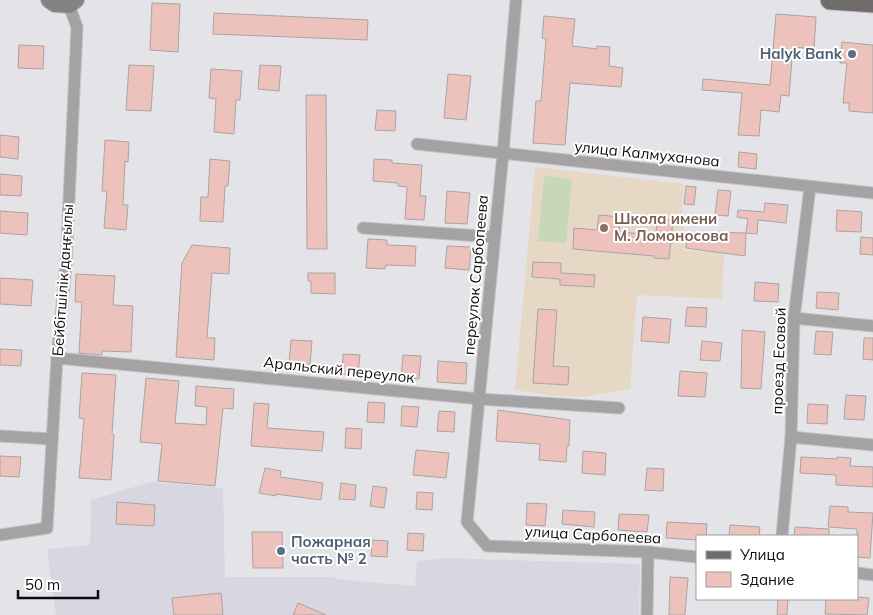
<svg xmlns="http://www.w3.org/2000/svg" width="873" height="615" viewBox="0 0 873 615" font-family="Mulish,sans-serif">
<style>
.built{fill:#d8d6e1}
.education{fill:#e6d8c5}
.green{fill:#c6d8b7}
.building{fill:#edc2bd;stroke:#a8a4a3}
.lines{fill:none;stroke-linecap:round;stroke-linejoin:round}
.street-casing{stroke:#c1c1c5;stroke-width:13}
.secondary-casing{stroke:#c1c1c5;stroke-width:18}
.primary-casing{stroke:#c1c1c5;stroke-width:21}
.street{stroke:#a4a2a2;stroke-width:11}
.secondary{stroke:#858381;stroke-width:16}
.primary{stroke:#6f6c6a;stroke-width:19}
.service-dot{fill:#5c6f8a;stroke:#fff;stroke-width:2}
.education-dot{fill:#8d6e63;stroke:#fff;stroke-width:2}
.labels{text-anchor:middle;stroke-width:4;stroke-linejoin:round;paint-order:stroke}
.service-label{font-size:15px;font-weight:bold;fill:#4e5e75;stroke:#fff;text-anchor:end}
.street-label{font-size:15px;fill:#0c0b0d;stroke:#fff}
.education-label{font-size:15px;font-weight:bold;fill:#785e54;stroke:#fff;text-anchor:start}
</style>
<rect width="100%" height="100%" fill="#e4e4e8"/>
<path class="built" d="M151,482l72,6 2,89h108l3,2 79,7 2,-25 30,-3 193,6 -1,51h-583l-9,-66 43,-4 1,-45z"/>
<path class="education" d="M535,167l149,17 -2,20 3,46 39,3 -2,46 -85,-4 -7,94 -47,8 -28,-1 -40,-6z"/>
<path class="green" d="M544,176l28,3 -6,64 -28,-2z"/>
<g class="building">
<path d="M152,3l28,1 -2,48 -28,-2z"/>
<path d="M214,13l154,7 -1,20 -154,-6z"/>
<path d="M776,14l40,3 -2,32 -21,-2 -4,49 -8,-1 -2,17 -18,-2 -2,26 -21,-1 4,-42 -40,-3 1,-11 67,6z"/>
<path d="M544,16l31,3 -3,27 25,3v-3l13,1 -1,19 14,2 -2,19 -51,-4 -5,62 -32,-2 3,-42h5l5,-62 -4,-1z"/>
<path d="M842,42l31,3v68l-24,-2v-8h-6l4,-40h-7z"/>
<path d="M19,45l25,1 -1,23 -25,-1z"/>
<path d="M129,65l25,1 -3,45 -25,-1z"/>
<path d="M260,65l21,1 -2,25 -21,-2z"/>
<path d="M211,69l31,2 -2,29h-4l-2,34 -20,-2 2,-33 -7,-1z"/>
<path d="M448,74l23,2 -5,44 -22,-2z"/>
<path d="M306,95h20l1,154h-20z"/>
<path d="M377,110l19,1 -1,20 -20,-1z"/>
<path d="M0,135l19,2 -1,22 -18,-2z"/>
<path d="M105,140l24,2 -1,20 -3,-1 -2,44h5l-2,25 -22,-2 3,-37h-5z"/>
<path d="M739,152l18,2 -1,15 -18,-2z"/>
<path d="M210,159l20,2 -2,25h-3l-2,36 -23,-1 1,-24h7z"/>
<path d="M374,159l18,1v3l30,2 -2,31h6l-2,24 -19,-1 2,-32 -9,-1v-3l-25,-2z"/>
<path d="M0,174l22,2 -1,20 -21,-1z"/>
<path d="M686,186l10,1 -2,18 -10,-1z"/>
<path d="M718,190l13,1 -3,25 -13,-1z"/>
<path d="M447,191l23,2 -3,31 -22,-1z"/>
<path d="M765,203l23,2 -2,18 -28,-3 -1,14 -11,-1 2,-14 -11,-2 1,-7 26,2z"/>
<path d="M837,210l25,2 -1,20 -25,-1z"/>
<path d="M0,211l28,2 -1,22 -27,-2z"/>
<path d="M599,215l21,2 -1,15 37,3 1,-16 16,1 -4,39 -15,-1v-2l-81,-7 1,-21 23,2z"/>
<path d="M713,232l33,1 -1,23 -59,-8 1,-8 25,2z"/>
<path d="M861,237l12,1v17l-13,-1z"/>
<path d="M368,239l19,1v5l29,1 -1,20 -29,-1 -1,4 -19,-1z"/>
<path d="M192,245l38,3 -1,26 -17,-1 -5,65h8l-1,22 -38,-3 6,-94z"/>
<path d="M447,246l24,1 -2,23 -24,-2z"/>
<path d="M533,262l28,1v10l34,2 -1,12 -34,-2v-6l-28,-2z"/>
<path d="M308,273h27v21l-24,-1v-12h-3z"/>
<path d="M76,274l39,2 -2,29 20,1 -2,46 -29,-1v4l-23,-2 3,-51h-7z"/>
<path d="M0,278l33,2 -2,26 -31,-2z"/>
<path d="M755,282l24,2 -1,18 -24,-1z"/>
<path d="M817,292l22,1 -1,17 -22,-2z"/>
<path d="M687,307l20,1 -1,19 -21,-1z"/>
<path d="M538,309l19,1 -4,56 16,1 -1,18 -35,-2z"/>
<path d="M643,317l28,2 -2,24 -28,-2z"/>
<path d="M742,330l23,2 -4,57 -20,-1z"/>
<path d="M816,331l17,1 -2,23 -17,-1z"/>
<path d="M864,338h9v22l-10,-1z"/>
<path d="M291,340l21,1 -2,24 -21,-1z"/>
<path d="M702,341l20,2 -2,18 -20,-1z"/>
<path d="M0,349l22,1 -1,16 -21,-1z"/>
<path d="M343,354l17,1 -2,20 -16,-1z"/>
<path d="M403,355l18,1 -2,23 -18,-1z"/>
<path d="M438,361l29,2 -1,21 -29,-2z"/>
<path d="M680,371l27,2 -2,24 -27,-1z"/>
<path d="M82,373l34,2 -4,59 2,1 -3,45 -32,-2 5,-59 -5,-1z"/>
<path d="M146,378l33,3 -4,42 31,2 1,-18 -12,-1 1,-20 38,3 -1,20 -10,-1 -8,78 -57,-5 4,-37 -22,-2z"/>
<path d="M846,395l20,1 -2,24 -20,-1z"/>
<path d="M368,402l17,1 -1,20 -17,-1z"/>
<path d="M254,403l15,1 -2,24 57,4 -2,19 -71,-5z"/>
<path d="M808,404l20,1 -1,19 -20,-1z"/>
<path d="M402,406l17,1 -2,20 -16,-1z"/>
<path d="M498,410l72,10 -1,26h-2l-1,16 -27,-2 1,-16 -44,-3z"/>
<path d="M439,411l16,1 -1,20 -17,-1z"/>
<path d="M346,428l16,1 -1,20 -16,-1z"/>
<path d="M416,450l33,3 -3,25 -33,-3z"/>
<path d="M583,451l23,2 -1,22 -23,-2z"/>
<path d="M0,456l21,1 -2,20 -19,-1z"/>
<path d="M801,457l36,2v-2l14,1 -1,8 23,1v20l-37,-2v-10l-36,-2z"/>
<path d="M265,468l16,3 -1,6 43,6 -2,17 -45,-6v2l-17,-3z"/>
<path d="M647,468l17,1 -1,22 -18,-1z"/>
<path d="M341,483l15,2 -1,15 -16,-1z"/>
<path d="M373,486l14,2 -3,20 -14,-2z"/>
<path d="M417,492l16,1 -1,17 -16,-1z"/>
<path d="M117,502l38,3 -1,21 -38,-2z"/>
<path d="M527,503l20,1 -2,22 -19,-1z"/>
<path d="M830,506l18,1v5l25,1 -3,45 -13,-1v-28l-29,-2z"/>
<path d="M563,510l32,2 -1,15 -32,-3z"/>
<path d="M619,514l30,1 -2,17 -29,-2z"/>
<path d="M667,522l40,2 -1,12h-9v4l-31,-2z"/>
<path d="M730,525l30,2 -1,9h-30z"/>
<path d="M795,527l34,2v7h-35z"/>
<path d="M252,532h30l1,36h-30z"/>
<path d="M408,533l16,1 -1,17 -16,-1z"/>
<path d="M372,540l16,1 -1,16 -16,-1z"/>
<path d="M670,577l18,1 -3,37h-16z"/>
<path d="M221,593l2,22h-49l-2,-17z"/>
<path d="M857,597l12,1 -2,17 -42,-1 1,-15h31z"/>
<path d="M778,599h10l-1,16h-10z"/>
<path d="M298,603l28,12h-33z"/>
</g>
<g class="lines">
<g class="street-casing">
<g id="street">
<path d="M516,0l-13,153 -36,369 20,24 161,6 49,5"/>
<path d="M417,144l456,49"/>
<path d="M363,228l132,9"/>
<path d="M794,318l79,8"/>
<path d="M57,358l423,41 139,9"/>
<path d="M0,436l52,3"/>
<path d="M791,437l82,8"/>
<path d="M0,535l47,-7 10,-170 9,-94 11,-237 -8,-22"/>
<path d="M782,536l9,-99 3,-119 16,-131"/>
<path d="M857,573l16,2"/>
<path d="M647,615l1,-63"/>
</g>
</g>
<g class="secondary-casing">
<path id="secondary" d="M49,0l6,4 14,1 7,-5"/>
</g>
<g class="primary-casing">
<path id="primary" d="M830,0l43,3"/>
</g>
<use href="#street" class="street"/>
<use href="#secondary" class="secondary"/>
<use href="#primary" class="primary"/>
</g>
<g class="service-dot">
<circle cx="852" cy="54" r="5"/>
<circle cx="281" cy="551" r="5"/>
</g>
<circle class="education-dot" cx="604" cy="228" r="5"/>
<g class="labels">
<g class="service-label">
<text x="842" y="59">Halyk Bank</text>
<text x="291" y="547" text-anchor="start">Пожарная<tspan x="291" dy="17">часть № 2</tspan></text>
</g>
<g class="street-label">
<text transform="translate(647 154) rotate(6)" y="5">улица Калмуханова</text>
<text transform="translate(476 275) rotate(-85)" y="5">переулок Сарбопеева</text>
<text transform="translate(63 280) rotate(-86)" y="5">Бейбітшілік даңғылы</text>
<text transform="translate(779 361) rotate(-88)" y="5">проезд Есовой</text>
<text transform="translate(339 370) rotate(6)" y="5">Аральский переулок</text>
<text transform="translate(593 535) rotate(3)" y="5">улица Сарбопеева</text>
</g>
<g class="education-label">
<text x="614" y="224">Школа имени<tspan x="614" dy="17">М. Ломоносова</tspan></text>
</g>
</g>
<rect x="696" y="535" width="162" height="65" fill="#ffffff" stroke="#9e9d9e"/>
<rect x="706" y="551" width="25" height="8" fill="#6f6c6a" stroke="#9e9d9e"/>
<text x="740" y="560" font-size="15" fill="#0c0b0d">Улица</text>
<rect x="706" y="572" width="25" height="15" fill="#edc2bd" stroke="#9e9d9e"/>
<text x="740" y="585" font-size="15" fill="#0c0b0d">Здание</text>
<path d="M18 590v8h80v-8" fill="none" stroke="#0c0b0d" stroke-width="2.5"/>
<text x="25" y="590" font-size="15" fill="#0c0b0d" stroke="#ffffff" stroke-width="4" paint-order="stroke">50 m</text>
</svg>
